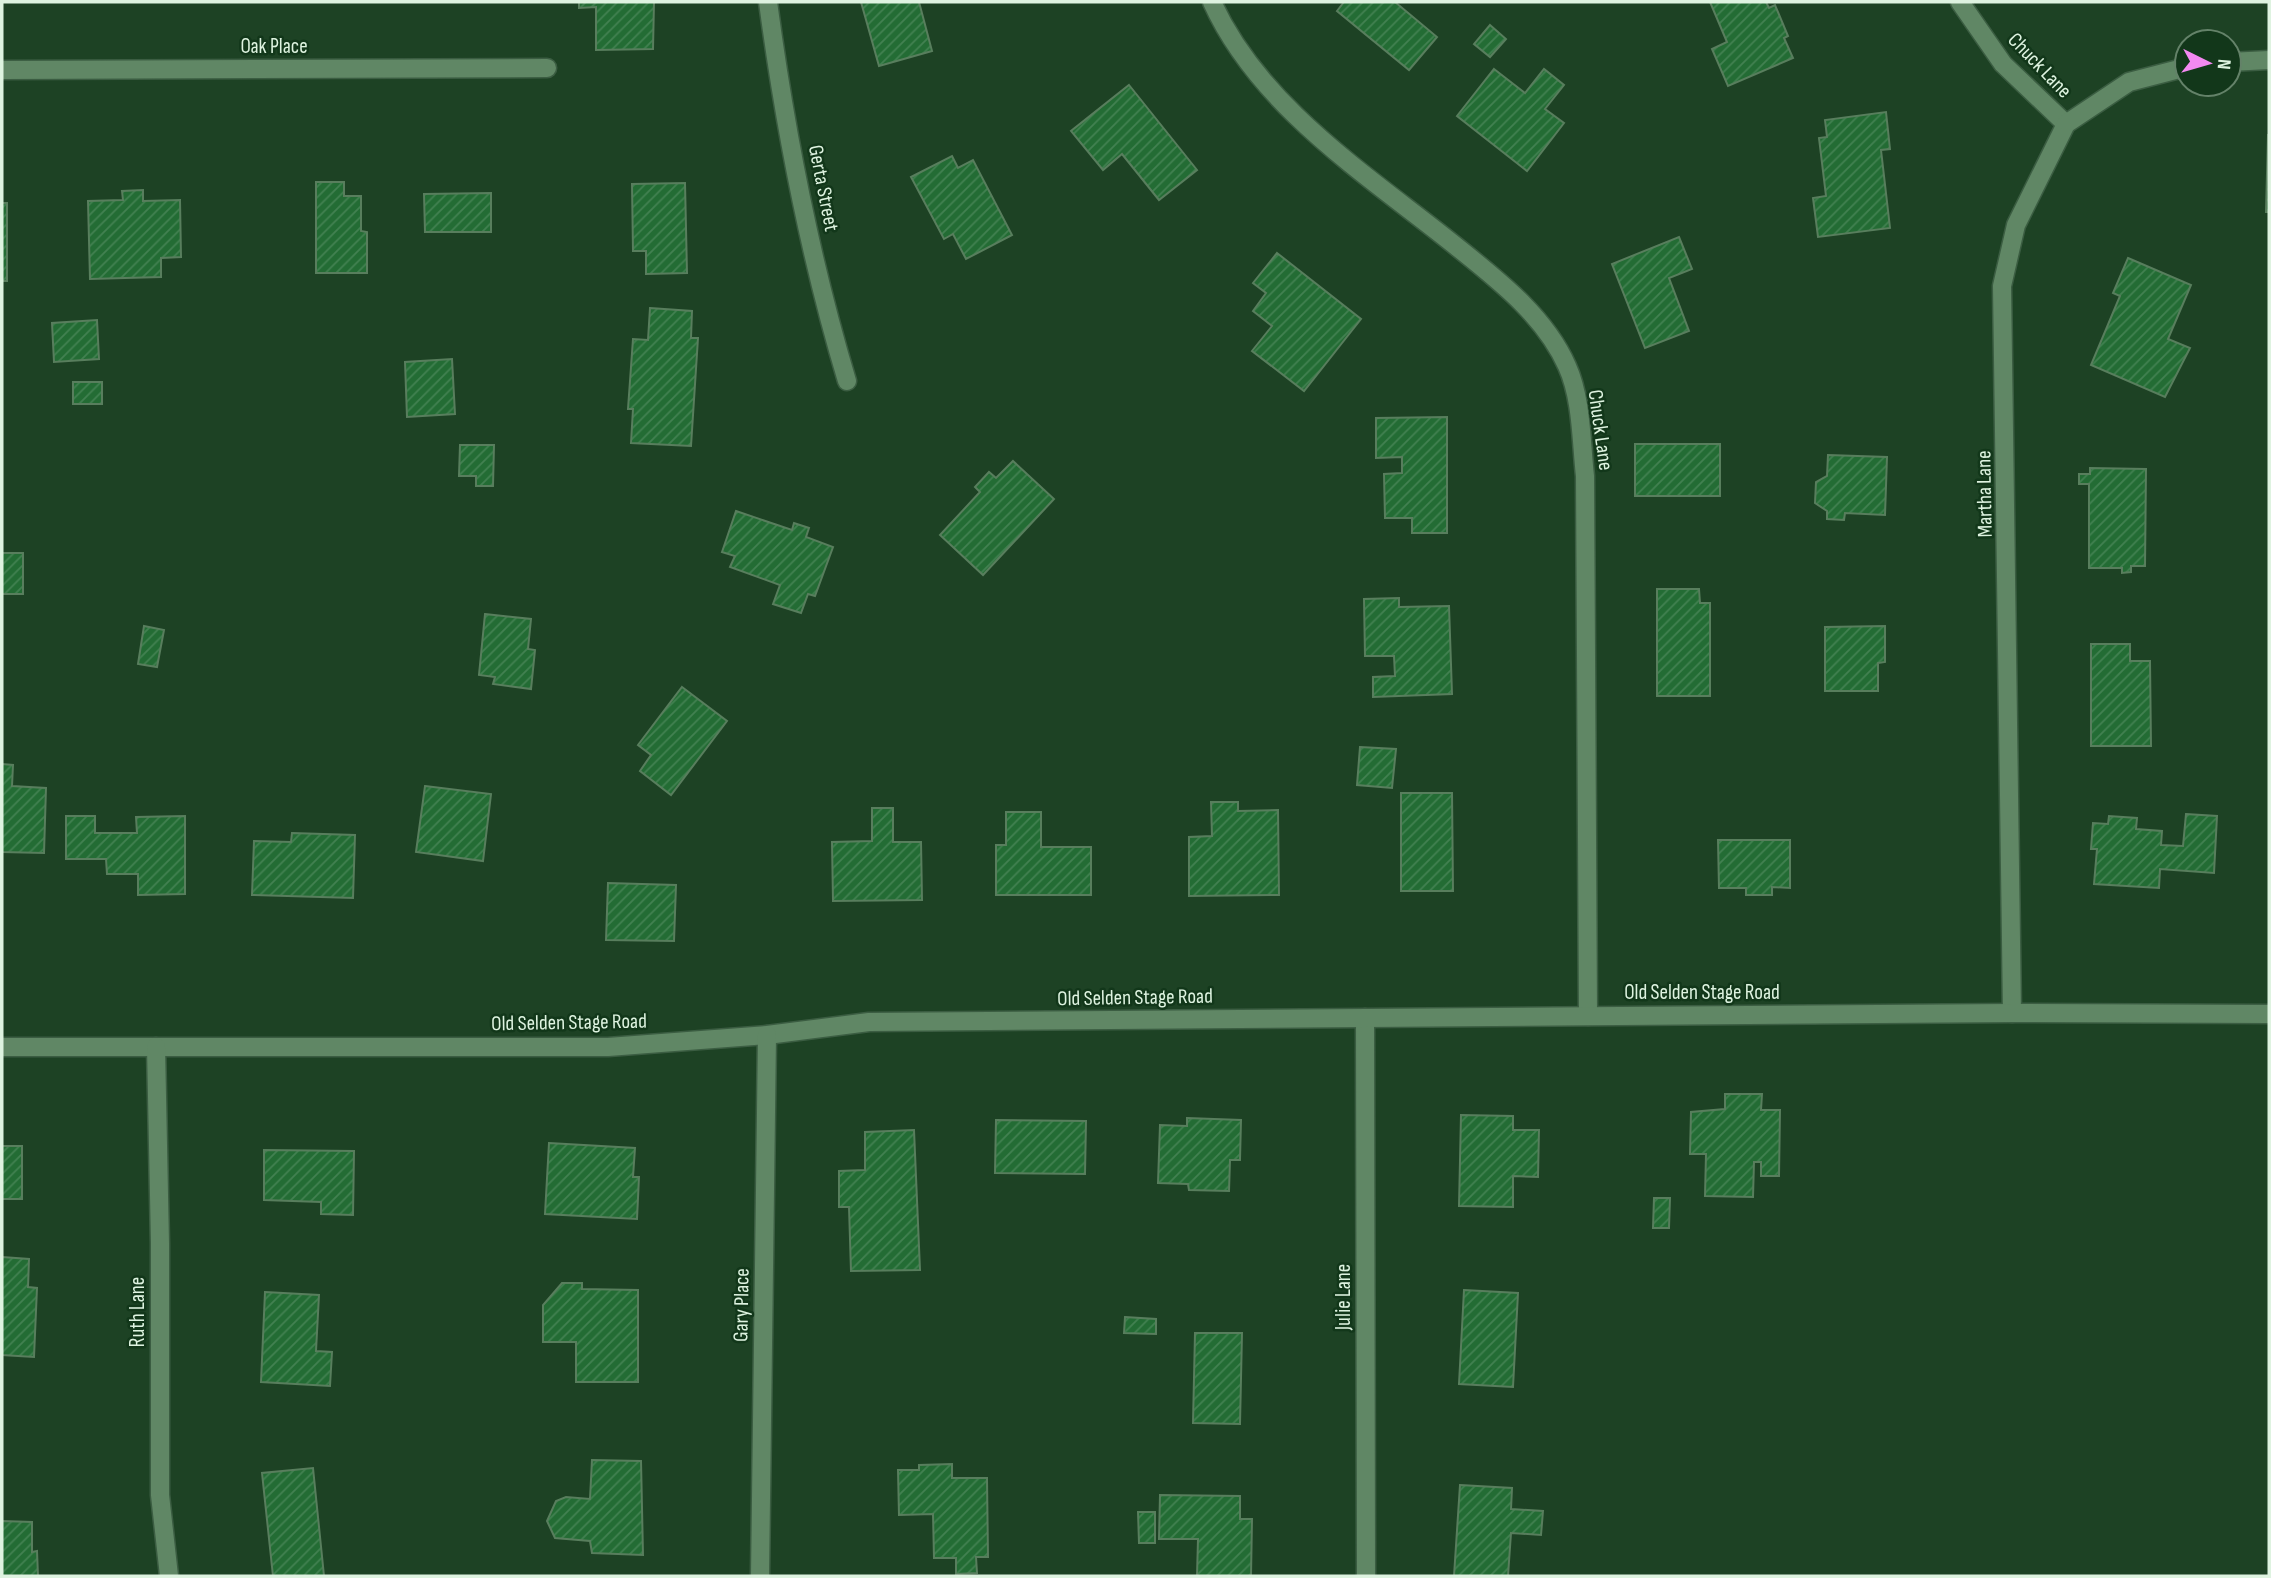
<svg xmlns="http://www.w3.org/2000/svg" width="2271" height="1578" viewBox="0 0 2271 1578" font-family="'Sofia Sans Condensed',sans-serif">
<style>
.building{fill:url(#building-hatch);stroke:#587e5d;stroke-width:2}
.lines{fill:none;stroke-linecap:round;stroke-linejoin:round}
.minor-casing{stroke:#3b5d42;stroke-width:21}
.minor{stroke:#608765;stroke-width:18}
.labels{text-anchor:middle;stroke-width:5;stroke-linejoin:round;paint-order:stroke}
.street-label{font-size:21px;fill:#def3e0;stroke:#12371a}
</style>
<defs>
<pattern id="building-hatch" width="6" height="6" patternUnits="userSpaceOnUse" patternTransform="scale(1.75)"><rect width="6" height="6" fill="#236c34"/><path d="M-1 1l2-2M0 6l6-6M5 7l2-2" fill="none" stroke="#428151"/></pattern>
</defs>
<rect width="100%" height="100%" fill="#1d4224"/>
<g class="building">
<path d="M579,2h75l-1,47 -57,1v-43l-17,1z"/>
<path d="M861,2h58l13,49 -53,15z"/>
<path d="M1344,2h51l42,35 -28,33 -72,-59z"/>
<path d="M1710,2h56l3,6 6,-3 13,31 -4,2 9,20 -65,28 -16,-37 15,-7z"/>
<path d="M1490,25l16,14 -16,18 -16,-13z"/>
<path d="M1494,69l31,24 19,-24 20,16 -19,24 19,14 -37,48 -70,-55z"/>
<path d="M1129,85l68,85 -38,30 -37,-46 -19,16 -32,-39z"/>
<path d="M1886,112l4,37 -9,1 9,78 -72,9 -5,-39 13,-2 -7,-58 8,-1 -2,-17z"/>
<path d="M2268,135h1v77h-3z"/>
<path d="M952,156l6,12 15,-8 39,75 -46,24 -13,-25 -9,5 -33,-62z"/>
<path d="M316,182h28v14h17v35l6,1v41h-51z"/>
<path d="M685,183l2,90 -41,1v-23h-13l-1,-67z"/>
<path d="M143,190v11l37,-1 1,57 -20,1v19l-71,2 -2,-78 35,-1 -1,-9z"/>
<path d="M491,193v39h-66l-1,-38z"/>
<rect x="2" y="203" width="5" height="78"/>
<path d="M1679,237l13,32 -23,9 20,53 -44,17 -33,-84z"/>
<path d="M1277,253l84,66 -57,72 -52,-40 20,-25 -19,-15 13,-18 -13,-10z"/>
<path d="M2128,258l63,27 -23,54 22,9 -25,49 -74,-32 29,-69 -7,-3z"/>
<path d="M650,308l42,3 -1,27h7l-7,108 -60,-3 2,-34h-5l5,-70 15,1z"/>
<path d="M97,320l2,39 -45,3 -2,-39z"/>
<path d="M452,359l3,55 -48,3 -2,-55z"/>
<rect x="73" y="382" width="29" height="22"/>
<path d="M1447,417v116h-35v-15h-27l-1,-44 18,-1v-16l-26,1v-40z"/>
<rect x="1635" y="444" width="85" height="52"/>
<path d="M460,445h34l-1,41h-17v-10h-17z"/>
<path d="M1828,455l59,2 -2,58 -40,-2 -1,7 -17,-1v-8l-12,-8 1,-21 11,-6z"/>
<path d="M1013,461l41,38 -71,76 -43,-40 40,-43 -5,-5 14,-15 7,6z"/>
<path d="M2090,468l56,1 -1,97h-14v6l-9,1v-5h-33v-84h-10v-10h11z"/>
<path d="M736,511l56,19 2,-7 15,5 -3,9 27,10 -18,49 -7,-2 -7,19 -28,-9 7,-19 -50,-18 5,-11 -13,-4z"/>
<rect x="2" y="553" width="21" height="41"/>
<path d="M1657,589h42l1,14h10v93h-53z"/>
<path d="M1399,598v9l50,-1 3,88 -79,3v-20l22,-1 -1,-20h-29l-1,-57z"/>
<path d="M485,614l46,5 -3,30 7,1 -4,39 -38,-5 2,-7 -16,-2z"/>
<path d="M144,626l20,4 -7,37 -19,-3z"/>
<path d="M1885,626v36l-7,1v28h-53v-64z"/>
<path d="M2091,644h39v17h20l1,85h-60z"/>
<path d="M682,687l45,34 -56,74 -31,-24 11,-16 -13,-10z"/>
<path d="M1360,747l36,2 -4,39 -35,-3z"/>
<path d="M2,764l11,1 -1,21 34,2 -2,65 -42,-1z"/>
<path d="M425,786l66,8 -8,67 -67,-9z"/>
<path d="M1401,793h51l1,98h-52z"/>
<path d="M1211,802h27v9l40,-1 1,85 -90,1v-59l23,-1z"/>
<path d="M872,808h21v34h28l1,58 -89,1 -1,-59 40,-1z"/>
<path d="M1006,812h35v35h50v48h-95v-50h10z"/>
<path d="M2186,814l31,2 -3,57 -54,-4 -1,19 -65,-4 3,-35h-6l2,-26 15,1 1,-8 28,2 -1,11 26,2 -1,14 22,1z"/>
<path d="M66,816h29v17h42l-1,-16 49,-1v78l-47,1v-21h-31l-1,-15h-40z"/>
<path d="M292,833l63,2 -2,63 -101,-3 2,-54 37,1z"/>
<path d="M1718,840h72v48l-18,-1v8h-26v-7h-27z"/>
<path d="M608,883l68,2 -2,56 -68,-1z"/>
<path d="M1725,1094h37l-1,16h19l-1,66h-18v-14h-7l-1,35 -48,-1 1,-42h-16l1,-42 34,-3z"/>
<path d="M1461,1115l52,1v14h26l-1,47 -25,-1v31l-54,-1z"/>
<path d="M1187,1118l54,2 -1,40h-10l-1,31 -40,-1 -1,-6 -30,-1 2,-58 27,1z"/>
<path d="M996,1120l90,1 -1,53 -90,-1z"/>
<path d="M914,1130l6,140 -69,1 -2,-64h-10v-36l26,-1v-38z"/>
<path d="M549,1143l86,5 -2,29h6l-2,42 -92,-5z"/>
<rect x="2" y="1146" width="20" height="53"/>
<path d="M264,1150l90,1 -1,64 -32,-1v-12l-57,-2z"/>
<path d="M1654,1198h16l-1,30h-16z"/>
<path d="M2,1257l27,2 -1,28 9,1 -3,69 -32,-2z"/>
<path d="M562,1283h20v6l56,1v92h-62v-40h-33v-37z"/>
<path d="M1464,1290l54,3 -5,94 -54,-3z"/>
<path d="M265,1292l54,3 -3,56 16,1 -2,34 -69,-4z"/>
<path d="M1125,1317l31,2v15l-32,-1z"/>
<path d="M1195,1333h47l-2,91 -47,-1z"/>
<path d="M592,1460l49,1 2,94 -51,-2 -2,-12 -35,-3 -8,-17 9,-20 10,-4 24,2z"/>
<path d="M952,1464v14h35l1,79h-12l1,16 -21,1v-16h-22l-1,-44 -34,1 -1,-45h21v-5z"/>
<path d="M313,1468l11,108h-51l-11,-103z"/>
<path d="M1460,1485l52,3 -1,21 32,2 -2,24 -30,-2 -3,43h-54z"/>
<path d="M1160,1495l80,1v23h12l-1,57h-54l1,-37h-39z"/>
<path d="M1138,1512h17v31h-16z"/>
<path d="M2,1521l30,1v30l5,-1 1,25h-36z"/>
</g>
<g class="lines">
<g class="minor-casing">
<g id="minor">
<path d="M768,2c17,127 42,256 79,379"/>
<path d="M1212,2c48,106 157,174 245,245 41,33 88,69 110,119 15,33 14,75 18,110l3,540"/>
<path d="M1960,2l43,62 63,60"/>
<path d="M2229,62l40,-2"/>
<path d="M2,70l545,-2"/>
<path d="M2012,1013l-10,-727 14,-61 50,-101 63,-42 58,-15"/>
<path d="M1365,1018l1,558"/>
<path d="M2,1047h606l159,-12 102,-13 1143,-9 257,1"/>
<path d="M156,1047l4,197v251l9,81"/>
<path d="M760,1576l7,-541"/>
</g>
</g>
<use href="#minor" class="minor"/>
</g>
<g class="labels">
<g class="street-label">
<text x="274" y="53">Oak Place</text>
<text transform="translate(2040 65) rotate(46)" y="7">Chuck Lane</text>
<text transform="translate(824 188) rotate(79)" y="7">Gerta Street</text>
<text transform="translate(1601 430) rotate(82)" y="7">Chuck Lane</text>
<text transform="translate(1984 494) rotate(-91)" y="7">Martha Lane</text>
<text x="1702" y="999">Old Selden Stage Road</text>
<text transform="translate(1135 997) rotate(-1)" y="7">Old Selden Stage Road</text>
<text transform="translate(569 1022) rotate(-1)" y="7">Old Selden Stage Road</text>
<text transform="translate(1343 1297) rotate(-90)" y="7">Julie Lane</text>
<text transform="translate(741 1305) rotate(-89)" y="7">Gary Place</text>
<text transform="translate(137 1312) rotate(-90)" y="7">Ruth Lane</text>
</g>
</g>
<rect width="2271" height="1578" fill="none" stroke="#def3e0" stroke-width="7"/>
<g transform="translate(2208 63) rotate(95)"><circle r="33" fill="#12371a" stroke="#648269" stroke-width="2"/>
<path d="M0-5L12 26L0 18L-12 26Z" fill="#f389f1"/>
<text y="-10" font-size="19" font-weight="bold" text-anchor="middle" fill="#def3e0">N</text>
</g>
</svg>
